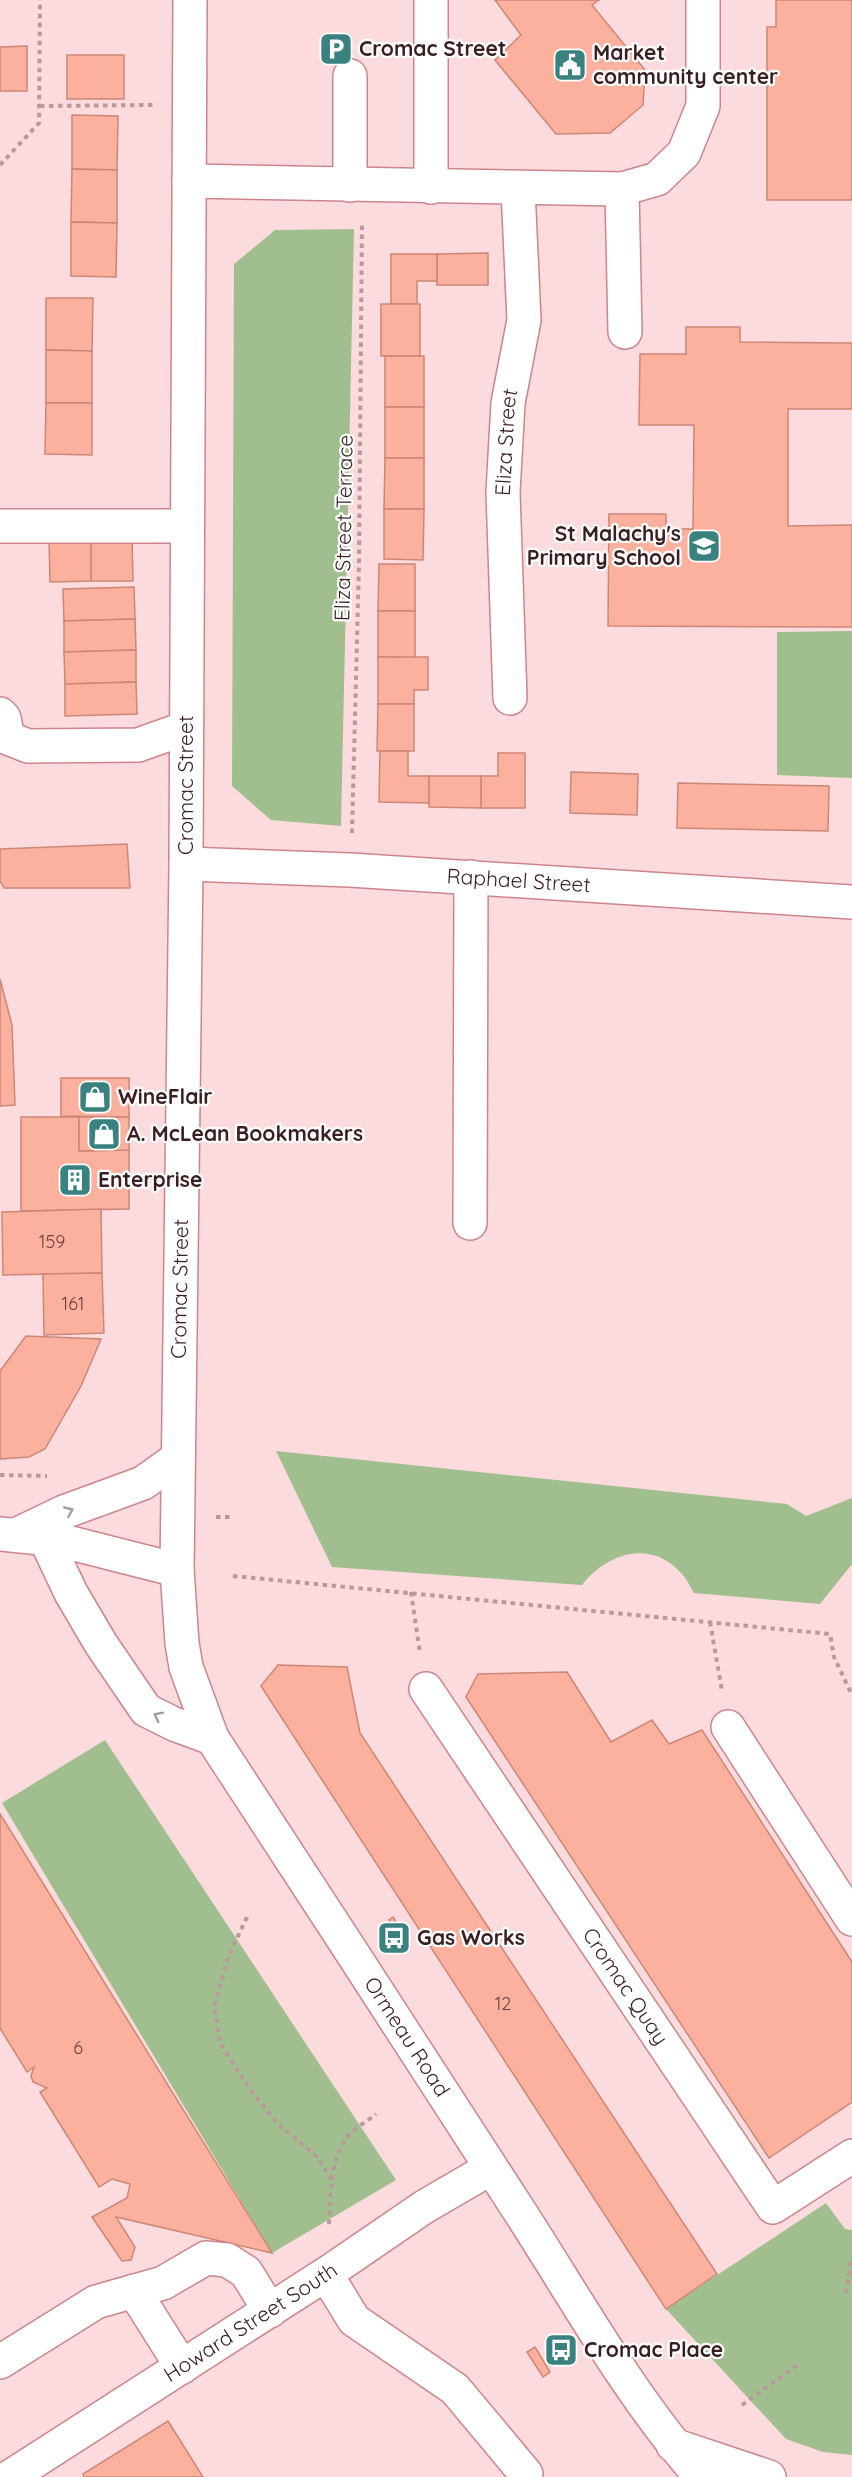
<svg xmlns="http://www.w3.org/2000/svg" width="852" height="2477" viewBox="0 0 852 2477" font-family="Quicksand,sans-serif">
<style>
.green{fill:#a1bf8e}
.building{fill:#fcb19f;stroke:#cc8777;stroke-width:1.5}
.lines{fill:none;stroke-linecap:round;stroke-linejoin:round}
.minor-casing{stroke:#cd858c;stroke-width:36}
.major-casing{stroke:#cd858c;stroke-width:36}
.path{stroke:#b8999c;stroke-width:4;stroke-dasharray:4.5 4.5;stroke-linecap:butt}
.minor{stroke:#fff;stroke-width:33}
.major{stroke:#fff;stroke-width:33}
.oneway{stroke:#a69a9b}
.labels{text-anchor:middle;stroke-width:4.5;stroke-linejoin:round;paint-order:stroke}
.number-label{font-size:18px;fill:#6a4340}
.poi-label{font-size:21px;font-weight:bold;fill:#3a1e21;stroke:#fff;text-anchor:start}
.street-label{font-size:21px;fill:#3a1e21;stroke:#fff}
</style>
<rect width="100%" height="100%" fill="#fbdbdd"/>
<g class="green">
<path d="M354,229l-13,597 -70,-6 -39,-34 2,-522 41,-34z"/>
<path d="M852,631v147l-75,-3v-143z"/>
<path d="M276,1451l511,53 19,12 46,-18v66l-32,40 -126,-11c-4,-7 -8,-15 -13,-20 -30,-34 -74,-20 -99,12l-250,-18z"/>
<path d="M105,1740l291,440 -124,73 -270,-450z"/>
<path d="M826,2203l19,26 7,1v225l-29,-3 -37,-13 -120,-130z"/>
</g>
<g class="building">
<path d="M495,0h104l-7,5 53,65 -2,35 -33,28 -54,1 -61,-74 26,-25z"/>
<path d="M776,0h76v200h-85v-173h9z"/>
<path d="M27,46v45h-27v-44z"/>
<rect x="67" y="55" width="57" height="44"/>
<path d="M72,115l46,1 -1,54 -45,-1z"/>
<path d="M72,169l45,1v53l-46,-1z"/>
<path d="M71,222l46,1 -1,54 -45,-1z"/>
<path d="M488,253v32h-51v-31z"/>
<path d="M391,254h46v27h-20v23h-26z"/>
<path d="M46,298h47l-1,53 -46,-1z"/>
<rect x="381" y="304" width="39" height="52"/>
<path d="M686,327h54v15l112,1v66h-64v117l64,-1v102l-244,-1 1,-112h57v15h27l1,-104h-55l1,-71h46z"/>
<path d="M46,350l46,1v52h-46z"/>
<rect x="385" y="356" width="39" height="51"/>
<path d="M46,403h46v52l-47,-1z"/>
<rect x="385" y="407" width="39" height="51"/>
<path d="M385,458h39v51h-40z"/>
<path d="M384,509h40l-1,51 -39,-1z"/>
<path d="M91,539h41l1,42h-42z"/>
<path d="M91,539v42l-41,1 -1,-42z"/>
<path d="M379,564h36v47h-37z"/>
<path d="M134,587l1,32 -71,2 -1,-32z"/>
<path d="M378,611h37v47l-37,-1z"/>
<path d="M135,619l1,31 -72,2v-31z"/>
<path d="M136,650v32l-71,2 -1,-32z"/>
<path d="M378,657h50v33h-14v14h-36z"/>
<path d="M136,682l1,32 -72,2v-32z"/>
<path d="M378,704h36v47h-37z"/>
<path d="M380,751h28v25h21v27l-50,-1z"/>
<path d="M498,753h27v55h-44v-32h17z"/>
<path d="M571,772l67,2 -1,41 -67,-2z"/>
<path d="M429,776h52v32l-52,-1z"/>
<path d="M678,783l151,3 -1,45 -151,-3z"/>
<path d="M127,844l3,44h-126l-4,-7v-32z"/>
<path d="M0,979l12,46 3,80 -15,1z"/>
<path d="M61,1078h68v39l-68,-1z"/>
<path d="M21,1117h58v34l50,-1v59l-108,2z"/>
<path d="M79,1117h50v33l-50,1z"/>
<path d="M101,1209l1,64 -99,2 -1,-63z"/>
<path d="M102,1273l2,60 -60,2 -1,-61z"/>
<path d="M26,1336l75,3 -20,47 -36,63 -16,8 -29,2v-88z"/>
<path d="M278,1665l69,2 13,66 357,541 -51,35 -405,-623z"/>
<path d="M567,1672l44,70 41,-22 17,24 33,-14 150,232v140l-83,56 -303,-461 12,-23z"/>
<path d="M0,1814l272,439 -156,-36 19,30 -4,13 -9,1 -30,-44 35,-19 3,-14 -18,-5 -13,8 -59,-95 7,-4 -14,-6 -2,-6 3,-9 -7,5 -27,-44z"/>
<path d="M393,1917l15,24 -4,3 -15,-24z"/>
<path d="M535,2347l15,25 -7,5 -16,-25z"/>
<path d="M168,2421l35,56h-119l-1,-3z"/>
</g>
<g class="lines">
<g class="minor-casing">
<g id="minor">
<path d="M350,76v109"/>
<path d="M189,181l433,8 35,-10 27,-26 19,-47v-106"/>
<path d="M431,187v-187"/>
<path d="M622,189l3,143"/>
<path d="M0,526h187"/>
<path id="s1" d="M510,698l-7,-206 5,-89 16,-83 -6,-131"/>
<path d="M0,714l4,4 4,20 20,8 110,-1 48,-17"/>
<path id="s2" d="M186,864l164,6 502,32"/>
<path d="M470,1223l1,-346"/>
<path d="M0,1534l59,6 118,30"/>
<path d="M16,1535l48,-23 79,-29 35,-25"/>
<path d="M45,1538l26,55 30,51 45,66 28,14 38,14"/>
<path id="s3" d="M426,1689l347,518 79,-51"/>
<path d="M728,1727l124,192"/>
<path d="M326,2274l28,46 101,69 71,85"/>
<path d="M134,2291l48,76"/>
<path d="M0,2362l96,-60 67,-19 43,-25 21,2 19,12 24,39"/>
<path d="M673,2445l96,32"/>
<path id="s4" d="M10,2477l316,-203 98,-67 67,-39"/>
</g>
</g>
<g class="major-casing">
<g id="major">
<path id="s5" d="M190,0l-4,864 -9,706 5,73 4,24 26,71c103,158 206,315 308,474 58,90 110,184 181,265"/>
</g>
</g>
<g class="path">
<path d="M40,106l113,-1"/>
<path d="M0,165l39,-42 1,-123"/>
<path d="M352,833l7,-270 3,-340"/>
<path d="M0,1475l47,1"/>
<path d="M216,1517h14"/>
<path d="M233,1576l597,58 4,23 18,38"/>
<path d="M411,1592l9,61"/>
<path d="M710,1622l12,69"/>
<path d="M247,1917l-18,38 -15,51 6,37 29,45 30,37 36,30 17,25"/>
<path d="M329,2224c2,-28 0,-68 21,-90 7,-8 18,-13 26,-20"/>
<path d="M846,2293l6,-36"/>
<path d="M742,2405l57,-41"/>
</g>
<use href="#minor" class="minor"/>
<use href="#major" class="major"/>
</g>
<defs><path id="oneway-chevron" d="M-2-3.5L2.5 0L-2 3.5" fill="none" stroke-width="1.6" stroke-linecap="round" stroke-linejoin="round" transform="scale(1.5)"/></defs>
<g class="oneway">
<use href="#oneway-chevron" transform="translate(69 1511) rotate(-23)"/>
<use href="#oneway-chevron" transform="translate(158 1716) rotate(-153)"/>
</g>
<defs>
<g id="parking-square" transform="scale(1.725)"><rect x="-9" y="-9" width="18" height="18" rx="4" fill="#398280" stroke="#fff"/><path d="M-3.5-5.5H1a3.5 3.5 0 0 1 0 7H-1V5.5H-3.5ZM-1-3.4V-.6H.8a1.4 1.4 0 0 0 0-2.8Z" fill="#fff"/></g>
<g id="civic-square" transform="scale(1.725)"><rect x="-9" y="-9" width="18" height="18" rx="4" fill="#398280" stroke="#fff"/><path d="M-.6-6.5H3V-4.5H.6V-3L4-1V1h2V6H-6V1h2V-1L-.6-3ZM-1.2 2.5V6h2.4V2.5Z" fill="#fff"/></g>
<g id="school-square" transform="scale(1.725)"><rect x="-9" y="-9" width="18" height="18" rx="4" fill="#398280" stroke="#fff"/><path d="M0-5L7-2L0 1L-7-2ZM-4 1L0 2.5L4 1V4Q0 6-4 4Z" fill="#fff"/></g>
<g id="shop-square" transform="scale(1.725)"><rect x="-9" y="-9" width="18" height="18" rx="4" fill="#398280" stroke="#fff"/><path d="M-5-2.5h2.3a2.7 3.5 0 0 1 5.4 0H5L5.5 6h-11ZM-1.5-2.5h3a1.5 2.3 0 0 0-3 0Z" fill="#fff"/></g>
<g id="building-square" transform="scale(1.725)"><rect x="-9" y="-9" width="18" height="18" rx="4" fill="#398280" stroke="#fff"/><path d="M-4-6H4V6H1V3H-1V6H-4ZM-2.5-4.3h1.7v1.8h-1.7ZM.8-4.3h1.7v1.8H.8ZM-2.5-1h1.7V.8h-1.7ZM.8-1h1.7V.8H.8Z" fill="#fff"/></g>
<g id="bus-square" transform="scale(1.725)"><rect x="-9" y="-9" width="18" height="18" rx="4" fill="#398280" stroke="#fff"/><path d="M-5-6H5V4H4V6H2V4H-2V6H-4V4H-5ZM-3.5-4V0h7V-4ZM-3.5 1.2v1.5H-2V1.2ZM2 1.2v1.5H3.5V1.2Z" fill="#fff"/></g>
</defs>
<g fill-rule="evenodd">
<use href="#parking-square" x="336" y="49"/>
<use href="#civic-square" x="570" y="65"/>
<use href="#school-square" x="704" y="546"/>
<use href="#shop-square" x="95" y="1097"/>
<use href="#shop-square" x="104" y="1134"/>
<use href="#building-square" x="75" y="1180"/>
<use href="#bus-square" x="394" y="1938"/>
<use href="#bus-square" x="561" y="2350"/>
</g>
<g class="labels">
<g class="number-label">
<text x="52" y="1248">159</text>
<text x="73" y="1310">161</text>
<text x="503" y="2010">12</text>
<text x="78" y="2054">6</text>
</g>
<g class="poi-label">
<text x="359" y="56">Cromac Street</text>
<text x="593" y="60">Market<tspan x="593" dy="24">community center</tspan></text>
<text x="681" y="541" text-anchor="end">St Malachy's<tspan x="681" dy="24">Primary School</tspan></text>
<text x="118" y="1104">WineFlair</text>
<text x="127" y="1141">A. McLean Bookmakers</text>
<text x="98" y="1187">Enterprise</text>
<text x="417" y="1945">Gas Works</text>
<text x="584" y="2357">Cromac Place</text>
</g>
<g class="street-label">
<text dy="7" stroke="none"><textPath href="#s1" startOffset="256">Eliza Street</textPath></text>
<text transform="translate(344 528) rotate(-89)" y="7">Eliza Street Terrace</text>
<text transform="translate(186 785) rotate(-90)" y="7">Cromac Street</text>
<text dy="7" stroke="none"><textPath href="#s2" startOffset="333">Raphael Street</textPath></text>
<text transform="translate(180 1289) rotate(-89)" y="7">Cromac Street</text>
<text dy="7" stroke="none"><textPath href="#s3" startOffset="358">Cromac Quay</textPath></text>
<text dy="7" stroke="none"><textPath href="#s5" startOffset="2100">Ormeau Road</textPath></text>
<text dy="7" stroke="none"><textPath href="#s4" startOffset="286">Howard Street South</textPath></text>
</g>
</g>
</svg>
